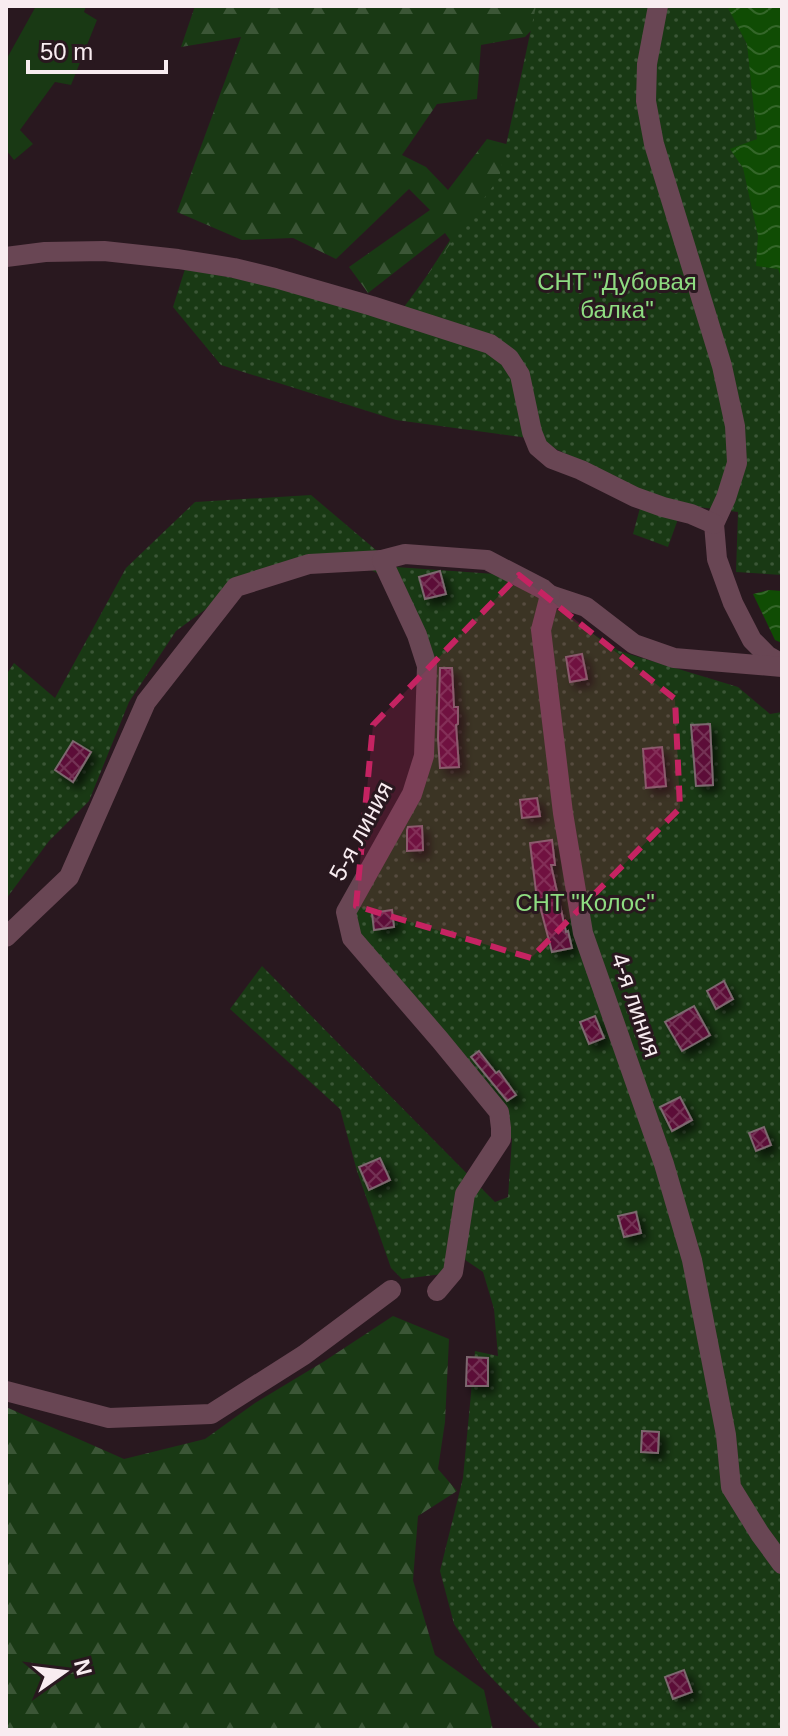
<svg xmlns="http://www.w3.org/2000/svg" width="788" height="1736" viewBox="0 0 788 1736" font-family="Arial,sans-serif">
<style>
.grass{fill:#193914}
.forest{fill:url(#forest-firs)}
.garden{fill:url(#garden-dots)}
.water{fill:url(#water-waves)}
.building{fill:url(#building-cross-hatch);stroke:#7d676f;stroke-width:2;filter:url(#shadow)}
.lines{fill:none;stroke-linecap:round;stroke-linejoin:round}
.minor{stroke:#694654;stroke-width:20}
.marked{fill:#c52362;fill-opacity:0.2;stroke:#c52362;stroke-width:6;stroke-dasharray:16 10;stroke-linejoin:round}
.labels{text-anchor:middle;stroke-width:6;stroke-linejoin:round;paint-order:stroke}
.park-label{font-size:24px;fill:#8edc81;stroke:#29181f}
.street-label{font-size:24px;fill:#f8ecf0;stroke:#29181f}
</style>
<defs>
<pattern id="forest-firs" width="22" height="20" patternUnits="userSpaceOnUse" patternTransform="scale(2)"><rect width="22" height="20" fill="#193914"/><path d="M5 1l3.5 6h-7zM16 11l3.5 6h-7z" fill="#3b5636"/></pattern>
<pattern id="garden-dots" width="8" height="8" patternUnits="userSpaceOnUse" patternTransform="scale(2)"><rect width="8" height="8" fill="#193914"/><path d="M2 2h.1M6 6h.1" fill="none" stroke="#3b5636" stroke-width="1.8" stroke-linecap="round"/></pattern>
<pattern id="water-waves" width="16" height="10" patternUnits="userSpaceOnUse" patternTransform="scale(2)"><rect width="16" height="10" fill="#104c04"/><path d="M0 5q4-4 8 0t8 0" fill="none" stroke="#346629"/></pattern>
<pattern id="building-cross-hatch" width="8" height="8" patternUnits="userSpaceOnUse" patternTransform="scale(2)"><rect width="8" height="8" fill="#5c0f38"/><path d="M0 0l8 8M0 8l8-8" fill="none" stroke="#743255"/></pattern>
<filter id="shadow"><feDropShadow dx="6" dy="6" stdDeviation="4" flood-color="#0009"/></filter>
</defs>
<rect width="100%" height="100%" fill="#29181f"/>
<path class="grass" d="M36,6h50l-2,6 13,8 -26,65 -16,-3 -35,48 13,14 -19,16 -8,-10v-90z"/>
<g class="forest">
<path d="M195,6h360l-30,31 -44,8 -4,54 -40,5 -35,51 24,12 22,23 39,-51 38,10 -119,159 44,-68 -5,-7 -77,60 -19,-26 81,-57 -21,-21 -73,70 -43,-21 -51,2 -65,-28 64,-175 -60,10z"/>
<path d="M393,1316l56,23 -4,83 -7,47 19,22 -39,25 -5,64 22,75 49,35 9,40h-487v-323l118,52 81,-20 50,-36 68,-41z"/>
</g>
<g class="garden">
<path d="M536,6h246v569l-46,-3 2,-60 -55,-7 -15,42 -35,-13 11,-41 -108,-54 -140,-19 -175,-55 -48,-58 12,-38 77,14 131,39 106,-144z"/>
<path d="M311,495l85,72 99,7 38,20 86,57 119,36 32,27 12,-2v1018h-240l-58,-60 -30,-46 -14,-53 23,-93 12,-127 23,5 -4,-47 -11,-37 -31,-21 -9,23 -41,5 -11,-11 -34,-97 -17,-62 -110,-100 32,-43 233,236 13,-5 4,-58 -41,-63 -114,-139 -4,-26 52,-90 26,-173 -28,-62 -64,-32 -103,33 -60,44 -47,71 -40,99 -40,40 -43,58v-224l8,-12 41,35 71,-130 69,-66z"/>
</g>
<g class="water">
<path d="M727,6h55v274l-4,-11 -22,-3 2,-30 -15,-68 -13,-19 27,-10 -10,-95z"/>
<path d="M769,590l13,1v52l-7,-3 -22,-46z"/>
</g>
<g class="building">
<path d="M440,571l6,23 -21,5 -6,-22z"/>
<path d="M582,654l5,25 -17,3 -4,-25z"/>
<path d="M440,668h12l2,39h4v17l-2,1 3,42 -19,1 -2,-30z"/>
<path d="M710,724l3,61 -17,1 -5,-61z"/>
<path d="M73,741l18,11 -18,30 -18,-12z"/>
<path d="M662,747l4,39 -20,2 -3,-39z"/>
<path d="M537,798l3,18 -18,2 -2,-18z"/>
<path d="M422,826l1,24 -16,1v-21l1,-3z"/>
<path d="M552,840l3,25h-4l15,67 2,-1 4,17 -20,4 -16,-61 -6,-48z"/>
<path d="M392,910l2,17 -20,3 -2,-17z"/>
<path d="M724,981l9,18 -17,10 -9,-18z"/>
<path d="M694,1006l16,29 -28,16 -17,-29z"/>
<path d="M595,1016l9,22 -15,6 -9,-22z"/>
<path d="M479,1051l17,22 3,-2 17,24 -9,6 -36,-44z"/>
<path d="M680,1097l12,23 -20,11 -12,-24z"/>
<path d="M764,1127l7,18 -15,6 -7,-18z"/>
<path d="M380,1158l10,22 -21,10 -10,-23z"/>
<path d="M636,1212l5,21 -17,4 -6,-21z"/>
<path d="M467,1357l21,1v28h-22z"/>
<path d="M642,1431l17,1 -1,21 -17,-1z"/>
<path d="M684,1670l8,22 -19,7 -8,-22z"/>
</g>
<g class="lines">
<g class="minor">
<path d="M658,6l-11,58 -1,37 8,43 68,222 13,60 2,37 -11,35 -12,26 3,35 16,44 19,37 16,16 14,8"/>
<path d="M6,257l39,-5 59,-1 74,8 56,9 41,10 97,28 118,38 19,14 11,17 12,57 6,15 14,12 29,11 54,27 28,10 28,7 23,10"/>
<path d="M782,667l-108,-9 -40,-14 -48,-37 -36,-12 -9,35 22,183 20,120 81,231 28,96 34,175 5,52 29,47 22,30"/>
<path d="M6,937l63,-60 77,-175 90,-115 73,-23 73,-4"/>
<path d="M437,1291l16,-19 12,-78 36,-55v-11l-2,-16 -59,-72 -88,-102 -6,-26 66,-118 12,-38 3,-90 -10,-31 -35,-75 23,-6 82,6 56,29 7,6"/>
<path d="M6,1391l103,27 102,-4 93,-59 87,-65"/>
</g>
</g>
<path class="marked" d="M519,575l156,124 5,109 -149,150 -175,-52 17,-181z"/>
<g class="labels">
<g class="park-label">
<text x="617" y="290">СНТ "Дубовая<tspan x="617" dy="28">балка"</tspan></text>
<text x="585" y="911">СНТ "Колос"</text>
</g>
<g class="street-label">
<text transform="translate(361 831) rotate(-62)" y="8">5-я линия</text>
<text transform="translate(636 1005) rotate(71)" y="8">4-я линия</text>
</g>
</g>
<rect width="788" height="1736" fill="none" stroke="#f8ecf0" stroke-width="16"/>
<g transform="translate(64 1672) rotate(76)" stroke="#29181f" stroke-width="6" paint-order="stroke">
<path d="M0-6L14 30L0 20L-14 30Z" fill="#f8ecf0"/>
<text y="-12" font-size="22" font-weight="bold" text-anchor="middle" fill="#f8ecf0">N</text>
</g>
<path d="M28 60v12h138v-12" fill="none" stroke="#f8ecf0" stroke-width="4"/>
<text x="40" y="60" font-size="24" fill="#f8ecf0" stroke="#29181f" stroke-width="6" paint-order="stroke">50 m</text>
</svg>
